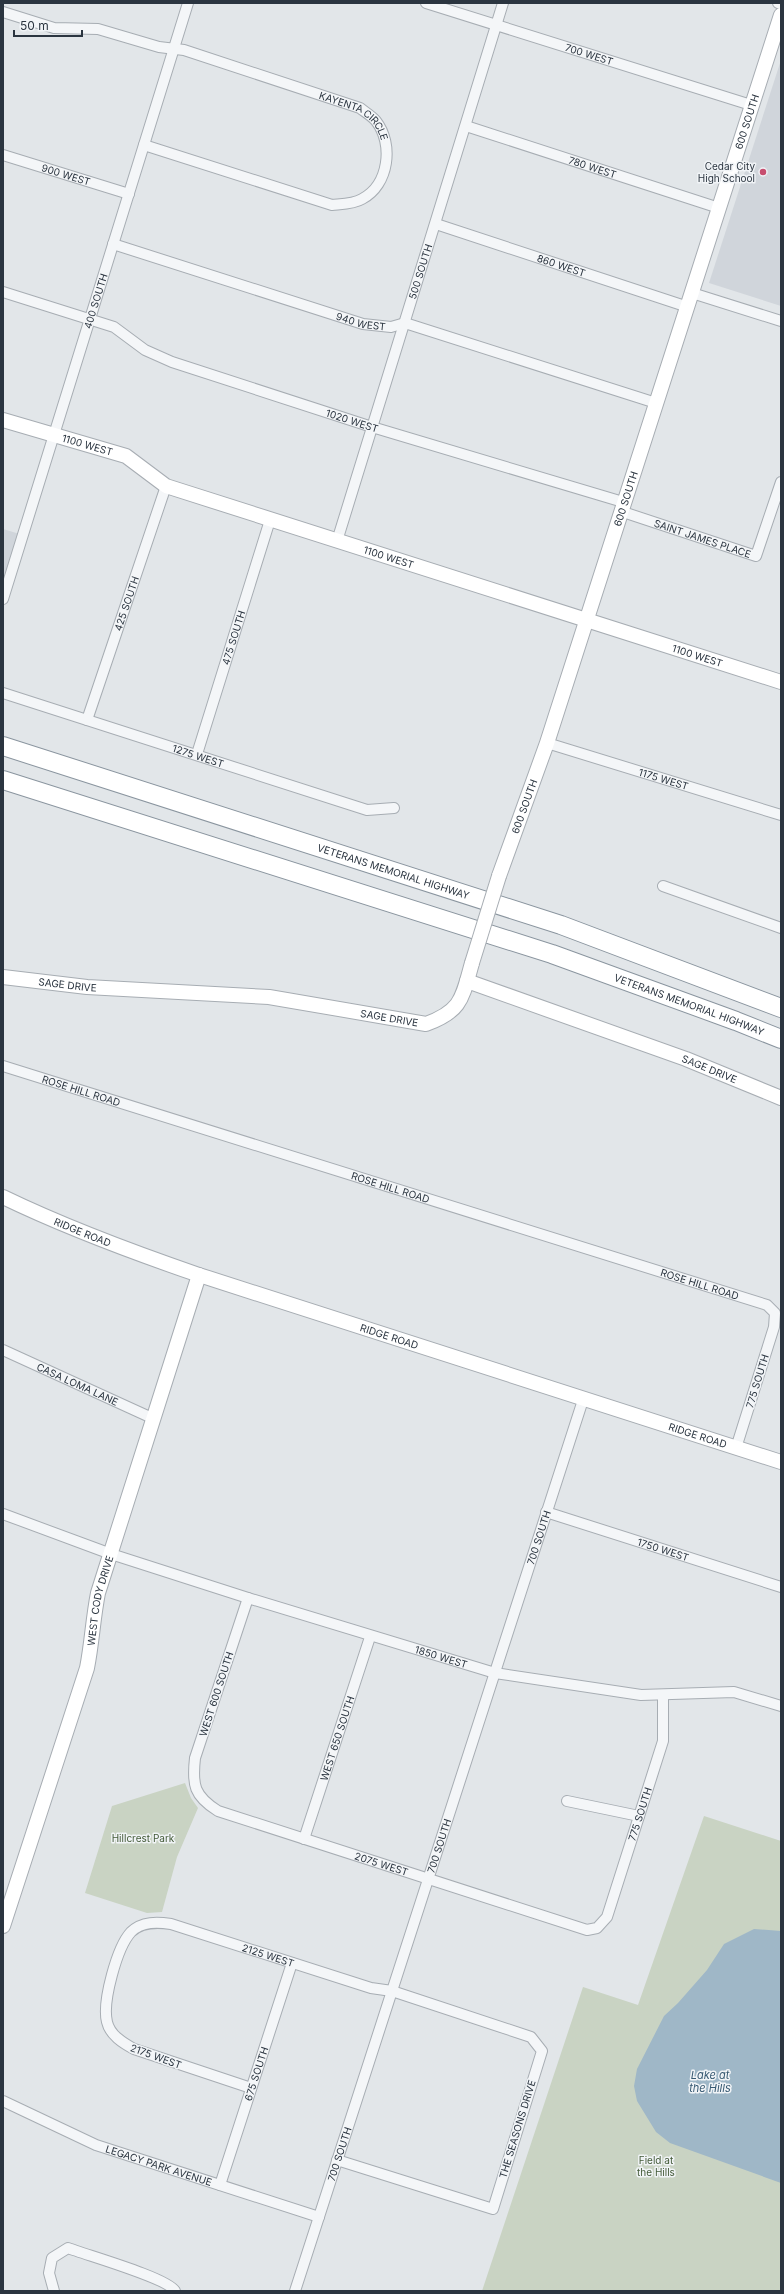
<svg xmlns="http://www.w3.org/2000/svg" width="784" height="2294" viewBox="0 0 784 2294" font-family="Inter,sans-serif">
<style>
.built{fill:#d0d5db}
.green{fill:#c9d3c3}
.water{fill:#9fb7c7}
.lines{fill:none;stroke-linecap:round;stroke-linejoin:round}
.street-casing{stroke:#a7adb3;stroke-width:12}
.secondary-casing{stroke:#a7adb3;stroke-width:16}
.highway-casing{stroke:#8a959f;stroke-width:20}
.street{stroke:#f4f6f8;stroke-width:10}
.secondary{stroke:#fff;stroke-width:14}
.highway{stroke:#fff;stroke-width:18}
.secondary-bridge-casing{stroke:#a7adb3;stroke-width:16;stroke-linecap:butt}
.secondary-bridge{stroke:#fff;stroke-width:14}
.poi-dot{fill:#c74e6f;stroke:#f1f4f7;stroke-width:1.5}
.labels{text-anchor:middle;stroke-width:3;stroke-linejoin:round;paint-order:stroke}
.street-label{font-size:10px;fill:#2b3540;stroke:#f1f4f7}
.poi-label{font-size:10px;fill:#2b3540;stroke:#f1f4f7;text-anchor:end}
.park-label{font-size:10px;fill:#445b39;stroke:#f1f4f7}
.water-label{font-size:11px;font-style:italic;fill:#375972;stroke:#f1f4f7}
</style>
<rect width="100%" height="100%" fill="#e2e6e9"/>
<g class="built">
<path d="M781,60v246l-72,-23z"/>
<path d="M3,529l20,6 -20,64z"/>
</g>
<g class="green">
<path d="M185,1783l6,15 7,10 -21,49 -15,55 -15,1 -62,-20 27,-87z"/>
<path d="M704,1816l77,25v450h-299l101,-304 55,18z"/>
</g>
<path class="water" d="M754,1929l27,2v252l-111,-40 -14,-11 -19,-31 -3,-15 3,-17 27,-53 14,-13 29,-33 17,-26z"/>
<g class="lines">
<g class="street-casing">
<g id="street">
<path id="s1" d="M426,3l325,102"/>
<path d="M778,3l3,1"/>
<path id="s2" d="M3,12l51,16 44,1 61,18 25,3 176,58c5,4 12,8 16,13 18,23 13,64 -14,78 -8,5 -20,5 -30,6l-188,-60"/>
<path id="s3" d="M466,126l253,82"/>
<path id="s4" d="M3,155l126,39"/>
<path id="s5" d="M436,224l252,83"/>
<path id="s6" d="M113,244l250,80 28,3 14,-4 251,80"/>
<path id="s7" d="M3,292l111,35 31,23 27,12 200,65 251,75"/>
<path d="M692,293l89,28"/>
<path id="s8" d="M620,511l136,45 25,-74"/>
<path id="s9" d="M337,541l166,-538"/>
<path id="s10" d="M3,599l185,-596"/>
<path id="s11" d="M3,693l364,117 27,-2"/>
<path id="s12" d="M87,720l79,-234"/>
<path id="s13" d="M547,743l234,72"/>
<path id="s14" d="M197,754l73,-234"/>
<path d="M663,886l118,42"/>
<path id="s15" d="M3,1066l764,239 8,8 -1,14 -38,121"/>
<path id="s16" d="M3,1350l149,68"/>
<path id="s17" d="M546,1512l235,75"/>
<path id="s18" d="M3,1514l108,40 137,44 247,75 146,22 93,-3 47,14"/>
<path id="s19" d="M248,1598l-53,160c-3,27 -1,38 23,53l369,119 10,-2 10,-11 56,-176v-46"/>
<path d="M567,1801l72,15"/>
<path id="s20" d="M304,1839l66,-202"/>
<path id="s21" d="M251,2088l-117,-39c-11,-6 -24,-14 -27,-27 -5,-20 10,-75 24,-90 11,-11 27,-10 40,-8l200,64 21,3 139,46 11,14 -49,158 -156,-49"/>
<path id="s22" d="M3,2101l93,44 223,72"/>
<path id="s23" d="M220,2185l72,-222"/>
<path d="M54,2291l-5,-18 3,-15 16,-10c18,7 100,30 107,43"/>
<path id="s24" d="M295,2291l288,-891"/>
</g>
</g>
<g class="secondary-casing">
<g id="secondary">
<path id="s25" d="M3,420l123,36 40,30 615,196"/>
<path id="s26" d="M499,876l48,-133 234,-728"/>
<path id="s27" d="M3,977l84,10 182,10 157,27c36,-13 36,-26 46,-61"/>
<path id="s28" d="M467,981l219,78 95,39"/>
<path id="s29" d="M3,1197c64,31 129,55 196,78l582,187"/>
<path id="s30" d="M3,1926l84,-258c5,-25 6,-50 11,-75l101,-318"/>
</g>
</g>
<g class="highway-casing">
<g id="highway">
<path id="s31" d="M3,746l558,179 220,83"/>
<path id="s32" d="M3,780l549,174 184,67 45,18"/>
</g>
</g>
<use href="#street" class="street"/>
<use href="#secondary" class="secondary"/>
<use href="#highway" class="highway"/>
<g class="secondary-bridge-casing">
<path id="secondary-bridge" d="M472,963l27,-87"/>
</g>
<use href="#secondary-bridge" class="secondary-bridge"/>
</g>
<circle class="poi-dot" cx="763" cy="172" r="4"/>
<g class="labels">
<g class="street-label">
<text dy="4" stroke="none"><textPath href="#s1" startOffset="171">700 WEST</textPath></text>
<text dy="4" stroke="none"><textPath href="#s2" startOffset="371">KAYENTA CIRCLE</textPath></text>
<text dy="4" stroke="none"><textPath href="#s26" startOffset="794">600 SOUTH</textPath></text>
<text dy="4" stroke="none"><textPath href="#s3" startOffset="133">780 WEST</textPath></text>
<text dy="4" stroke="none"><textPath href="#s4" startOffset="66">900 WEST</textPath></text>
<text dy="4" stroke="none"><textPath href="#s5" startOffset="132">860 WEST</textPath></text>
<text dy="4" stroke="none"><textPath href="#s9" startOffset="282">500 SOUTH</textPath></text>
<text dy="4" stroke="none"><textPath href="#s10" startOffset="312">400 SOUTH</textPath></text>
<text dy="4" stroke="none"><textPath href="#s6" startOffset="260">940 WEST</textPath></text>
<text dy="4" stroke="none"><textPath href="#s7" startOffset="374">1020 WEST</textPath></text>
<text dy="4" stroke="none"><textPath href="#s25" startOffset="88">1100 WEST</textPath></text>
<text dy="4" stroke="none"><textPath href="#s26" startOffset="398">600 SOUTH</textPath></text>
<text dy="4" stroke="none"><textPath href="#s8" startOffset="87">SAINT JAMES PLACE</textPath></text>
<text dy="4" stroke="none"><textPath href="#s25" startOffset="412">1100 WEST</textPath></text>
<text dy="4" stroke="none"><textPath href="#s12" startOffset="123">425 SOUTH</textPath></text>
<text dy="4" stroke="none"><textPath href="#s14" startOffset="122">475 SOUTH</textPath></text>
<text dy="4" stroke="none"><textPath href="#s25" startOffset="736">1100 WEST</textPath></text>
<text dy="4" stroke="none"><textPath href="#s11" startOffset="205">1275 WEST</textPath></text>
<text dy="4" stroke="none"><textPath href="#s13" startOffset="122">1175 WEST</textPath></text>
<text dy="4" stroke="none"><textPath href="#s26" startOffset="74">600 SOUTH</textPath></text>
<text dy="4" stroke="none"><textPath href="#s31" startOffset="410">VETERANS MEMORIAL HIGHWAY</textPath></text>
<text dy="4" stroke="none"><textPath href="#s27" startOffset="65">SAGE DRIVE</textPath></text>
<text dy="4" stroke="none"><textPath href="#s32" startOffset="722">VETERANS MEMORIAL HIGHWAY</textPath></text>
<text dy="4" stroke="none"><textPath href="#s27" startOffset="389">SAGE DRIVE</textPath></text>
<text dy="4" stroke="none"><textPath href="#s28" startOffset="258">SAGE DRIVE</textPath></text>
<text dy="4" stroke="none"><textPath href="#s15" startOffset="82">ROSE HILL ROAD</textPath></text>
<text dy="4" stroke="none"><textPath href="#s15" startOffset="406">ROSE HILL ROAD</textPath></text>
<text dy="4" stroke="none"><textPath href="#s29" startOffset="87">RIDGE ROAD</textPath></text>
<text dy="4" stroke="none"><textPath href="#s15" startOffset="730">ROSE HILL ROAD</textPath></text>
<text dy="4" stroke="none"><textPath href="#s29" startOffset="411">RIDGE ROAD</textPath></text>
<text transform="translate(757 1381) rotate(-73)" y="4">775 SOUTH</text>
<text dy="4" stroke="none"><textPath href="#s16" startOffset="82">CASA LOMA LANE</textPath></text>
<text dy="4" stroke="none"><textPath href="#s29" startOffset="735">RIDGE ROAD</textPath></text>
<text dy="4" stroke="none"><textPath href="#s24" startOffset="792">700 SOUTH</textPath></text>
<text dy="4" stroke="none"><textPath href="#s17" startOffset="123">1750 WEST</textPath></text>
<text dy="4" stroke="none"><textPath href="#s30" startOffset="340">WEST CODY DRIVE</textPath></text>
<text dy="4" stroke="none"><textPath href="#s18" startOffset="461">1850 WEST</textPath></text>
<text transform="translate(216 1694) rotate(-72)" y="4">WEST 600 SOUTH</text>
<text dy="4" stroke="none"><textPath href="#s20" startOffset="106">WEST 650 SOUTH</textPath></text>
<text dy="4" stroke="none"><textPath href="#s19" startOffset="752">775 SOUTH</textPath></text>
<text dy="4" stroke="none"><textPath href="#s24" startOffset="468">700 SOUTH</textPath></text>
<text dy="4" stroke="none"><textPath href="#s19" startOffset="403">2075 WEST</textPath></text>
<text dy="4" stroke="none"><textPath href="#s21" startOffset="402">2125 WEST</textPath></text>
<text transform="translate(156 2056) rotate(20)" y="4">2175 WEST</text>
<text dy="4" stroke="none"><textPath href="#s23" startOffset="117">675 SOUTH</textPath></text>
<text transform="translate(517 2129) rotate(-73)" y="4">THE SEASONS DRIVE</text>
<text dy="4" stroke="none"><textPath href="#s24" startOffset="144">700 SOUTH</textPath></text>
<text dy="4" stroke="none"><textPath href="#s22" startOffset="169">LEGACY PARK AVENUE</textPath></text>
</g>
<g class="poi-label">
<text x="755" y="170">Cedar City<tspan x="755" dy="12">High School</tspan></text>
</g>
<g class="park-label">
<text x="143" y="1842">Hillcrest Park</text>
<text x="656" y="2164">Field at<tspan x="656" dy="12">the Hills</tspan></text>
</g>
<g class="water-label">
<text x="710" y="2079">Lake at<tspan x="710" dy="13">the Hills</tspan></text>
</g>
</g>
<rect width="784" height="2294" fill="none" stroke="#2b3540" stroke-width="8"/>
<path d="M14 30v6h68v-6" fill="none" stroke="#2b3540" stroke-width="2"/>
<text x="20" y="30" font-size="12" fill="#2b3540" stroke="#f1f4f7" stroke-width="3" paint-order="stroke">50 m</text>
</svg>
